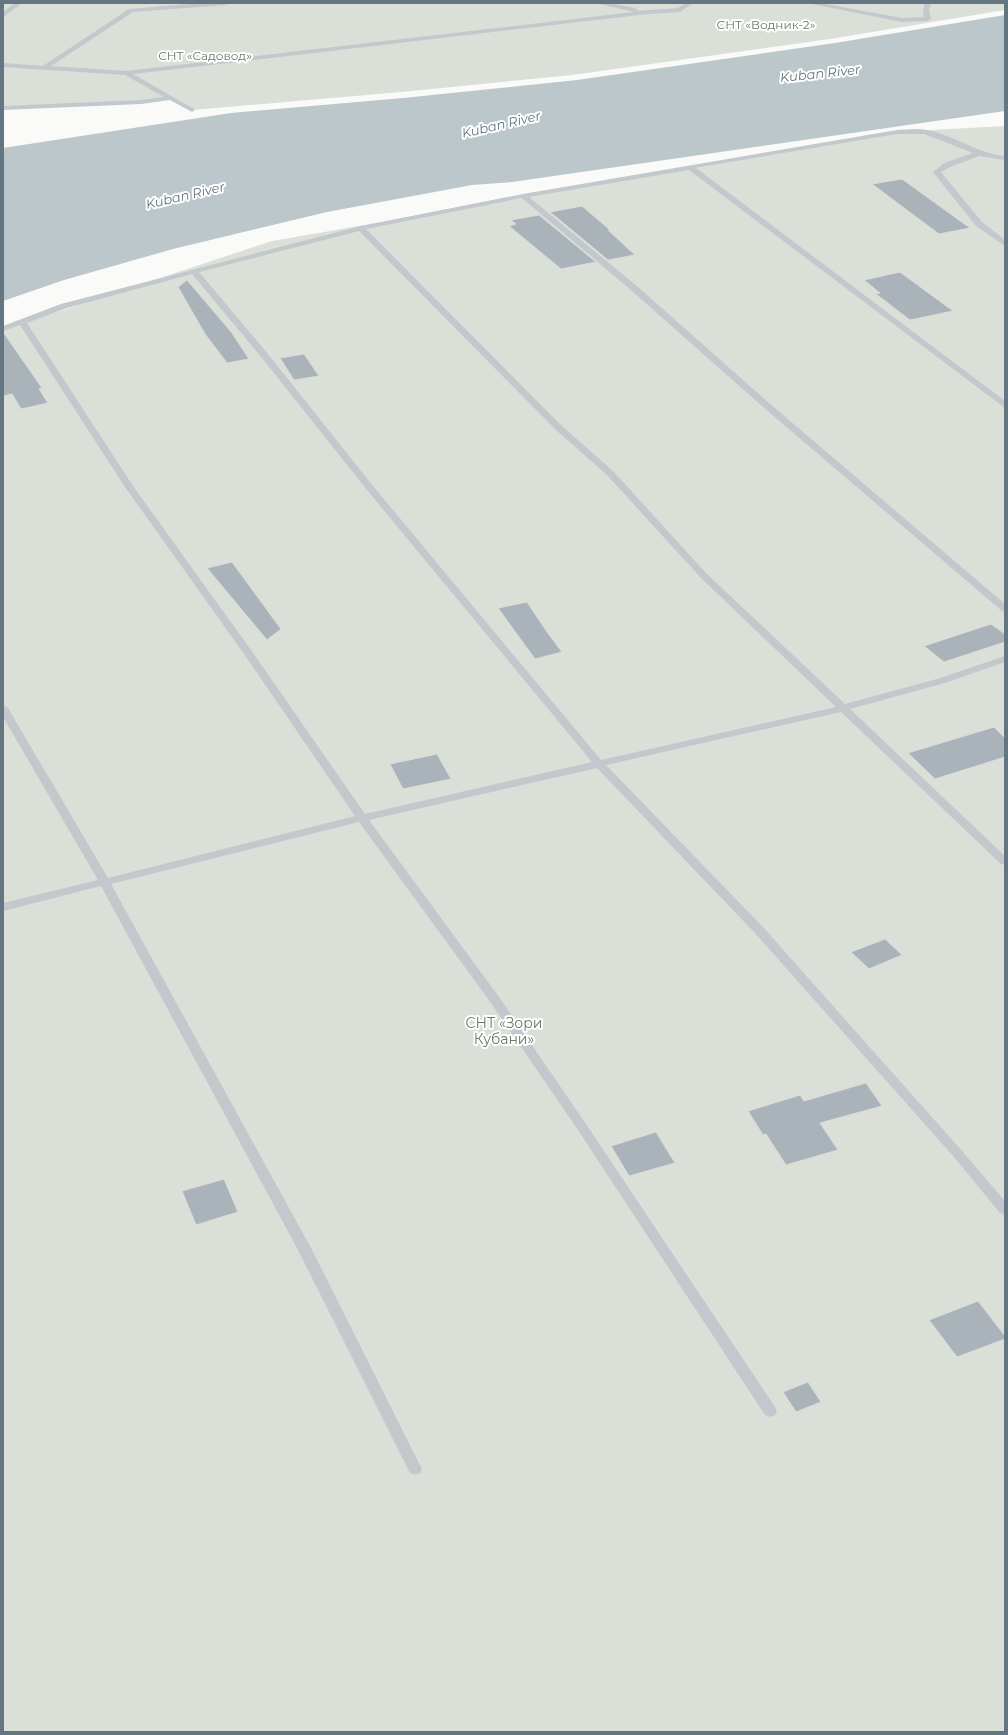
<svg xmlns="http://www.w3.org/2000/svg" width="1008" height="1735" viewBox="0 0 1008 1735" font-family="Montserrat,sans-serif">
<style>
.green{fill:#dadfd7}
.water{fill:#bbc7cb}
.building{fill:#aab3b9;stroke:#dcdcda}
.lines{fill:none;stroke-linecap:round;stroke-linejoin:round}
.lane{fill:#c3c8cc;fill-rule:evenodd}
.labels{text-anchor:middle;stroke-width:4;stroke-linejoin:round;paint-order:stroke}
.far-park-label{font-size:12px;fill:#687a64;stroke:#fff}
.far-water-label{font-size:13px;font-style:italic;fill:#60757c;stroke:#fff}
.park-label{font-size:14px;fill:#687a64;stroke:#fff}
</style>
<rect width="100%" height="100%" fill="#fafaf8"/>
<g class="green">
<path d="M3,3h1002v7l-175,29 -258,36 -171,17 -209,18 -21,-12 -30,4 -138,6z"/>
<path d="M1005,126v1606h-1002v-1402l269,-89 640,-110z"/>
</g>
<path class="water" d="M1005,15v96l-493,71 -40,3 -145,27 -154,37 -109,31 -61,21v-153l228,-35 172,-15 174,-18 258,-37z"/>
<g class="building">
<path d="M902,179l68,49 -31,6 -67,-50z"/>
<path d="M582,206l28,24h-2l27,25 -27,5 -58,-48z"/>
<path d="M539,215l57,47 -35,7 -52,-43 7,-2 -5,-4z"/>
<path d="M900,272l53,39 -43,9 -34,-26 4,-1 -16,-13z"/>
<path d="M187,280l45,53 17,26 -22,4 -22,-29 -27,-47z"/>
<path d="M3,332l39,56 -3,1 9,14 -27,6 -9,-15 -9,2z"/>
<path d="M304,354l15,22 -25,4 -14,-22z"/>
<path d="M232,562l49,67 -14,11 -60,-72z"/>
<path d="M527,602l20,30 15,20 -27,7 -37,-51z"/>
<path d="M991,624l14,10v8l-61,20 -20,-16z"/>
<path d="M994,727l11,11v19l-70,22 -27,-26z"/>
<path d="M437,754l14,25 -48,10 -13,-25z"/>
<path d="M885,939l17,16 -33,14 -18,-17z"/>
<path d="M866,1083l16,23 -62,17 18,27 -52,15 -20,-31 -3,1 -15,-24 52,-16 4,6z"/>
<path d="M656,1132l19,31 -46,13 -18,-30z"/>
<path d="M224,1179l14,33 -42,13 -14,-34z"/>
<path d="M978,1301l27,35v3l-48,18 -28,-37z"/>
<path d="M808,1382l13,20 -25,10 -13,-20z"/>
</g>
<g class="lines">
<g class="lane">
<path d="M15,3h7l-19,14v-5z"/>
<path d="M201,3h28l-3,2 -93,7 -82,54 75,5 508,-59 -38,-9h13l26,5 3,2 -1,1 41,-3 8,-5h7l-13,9 -32,2 -515,60 61,35 1,1 -3,2 -22,-12 -29,4 -138,6v-4l138,-6 23,-3 -39,-22 -122,-8v-4l40,3 86,-57z"/>
<path d="M807,3h13l82,15 22,-1 -1,-7 2,-7h6l-2,7 2,9 -3,2 -26,1z"/>
<path d="M915,129c32,0 58,24 90,27v4l-26,-4 -29,11 -9,5 41,50 23,18v6l-29,-20 -43,-54 11,-9 29,-10 -49,-19h-27l-201,34 309,233v7l-316,-238 -160,27 109,90 131,116 236,201v8l-3,-1 -239,-204 -131,-116 -110,-93 -156,31 196,197 51,45 93,102 139,131 92,-25 68,-23v6l-60,21 -95,26 155,147v9l-4,-1 -160,-152 -235,53 155,160 201,226 43,50v14l-5,-2 -46,-56 -201,-226 -156,-163 -228,52 130,177 89,130 187,280 2,4 -2,4 -5,2 -5,-2 -185,-282 -89,-130 -132,-181 -248,62 200,364 111,221 -2,4 -5,2 -5,-2 -113,-225 -196,-362 -98,25v-8l95,-23 -95,-163v-12l5,3 100,170 247,-62 -111,-162 -119,-167 -105,-162 -17,6v-5l58,-22 300,-78 162,-32 374,-64zM359,231l197,199 51,45 93,102 136,130 -235,53 -228,-274 -105,-132 -69,-82zM192,274l70,84 105,132 225,272 -227,52 -114,-164 -118,-164 -106,-163 40,-15z"/>
</g>
</g>
<g class="labels">
<g class="far-park-label">
<text x="766" y="29">СНТ «Водник-2»</text>
<text x="205" y="60">СНТ «Садовод»</text>
</g>
<g class="far-water-label">
<text transform="translate(820 73) rotate(-6)" y="5">Kuban River</text>
<text transform="translate(501 124) rotate(-13)" y="5">Kuban River</text>
<text transform="translate(185 195) rotate(-13)" y="5">Kuban River</text>
</g>
<g class="park-label">
<text x="504" y="1028">СНТ «Зори<tspan x="504" dy="16">Кубани»</tspan></text>
</g>
</g>
<rect width="1008" height="1735" fill="none" stroke="#657683" stroke-width="8"/>
</svg>
